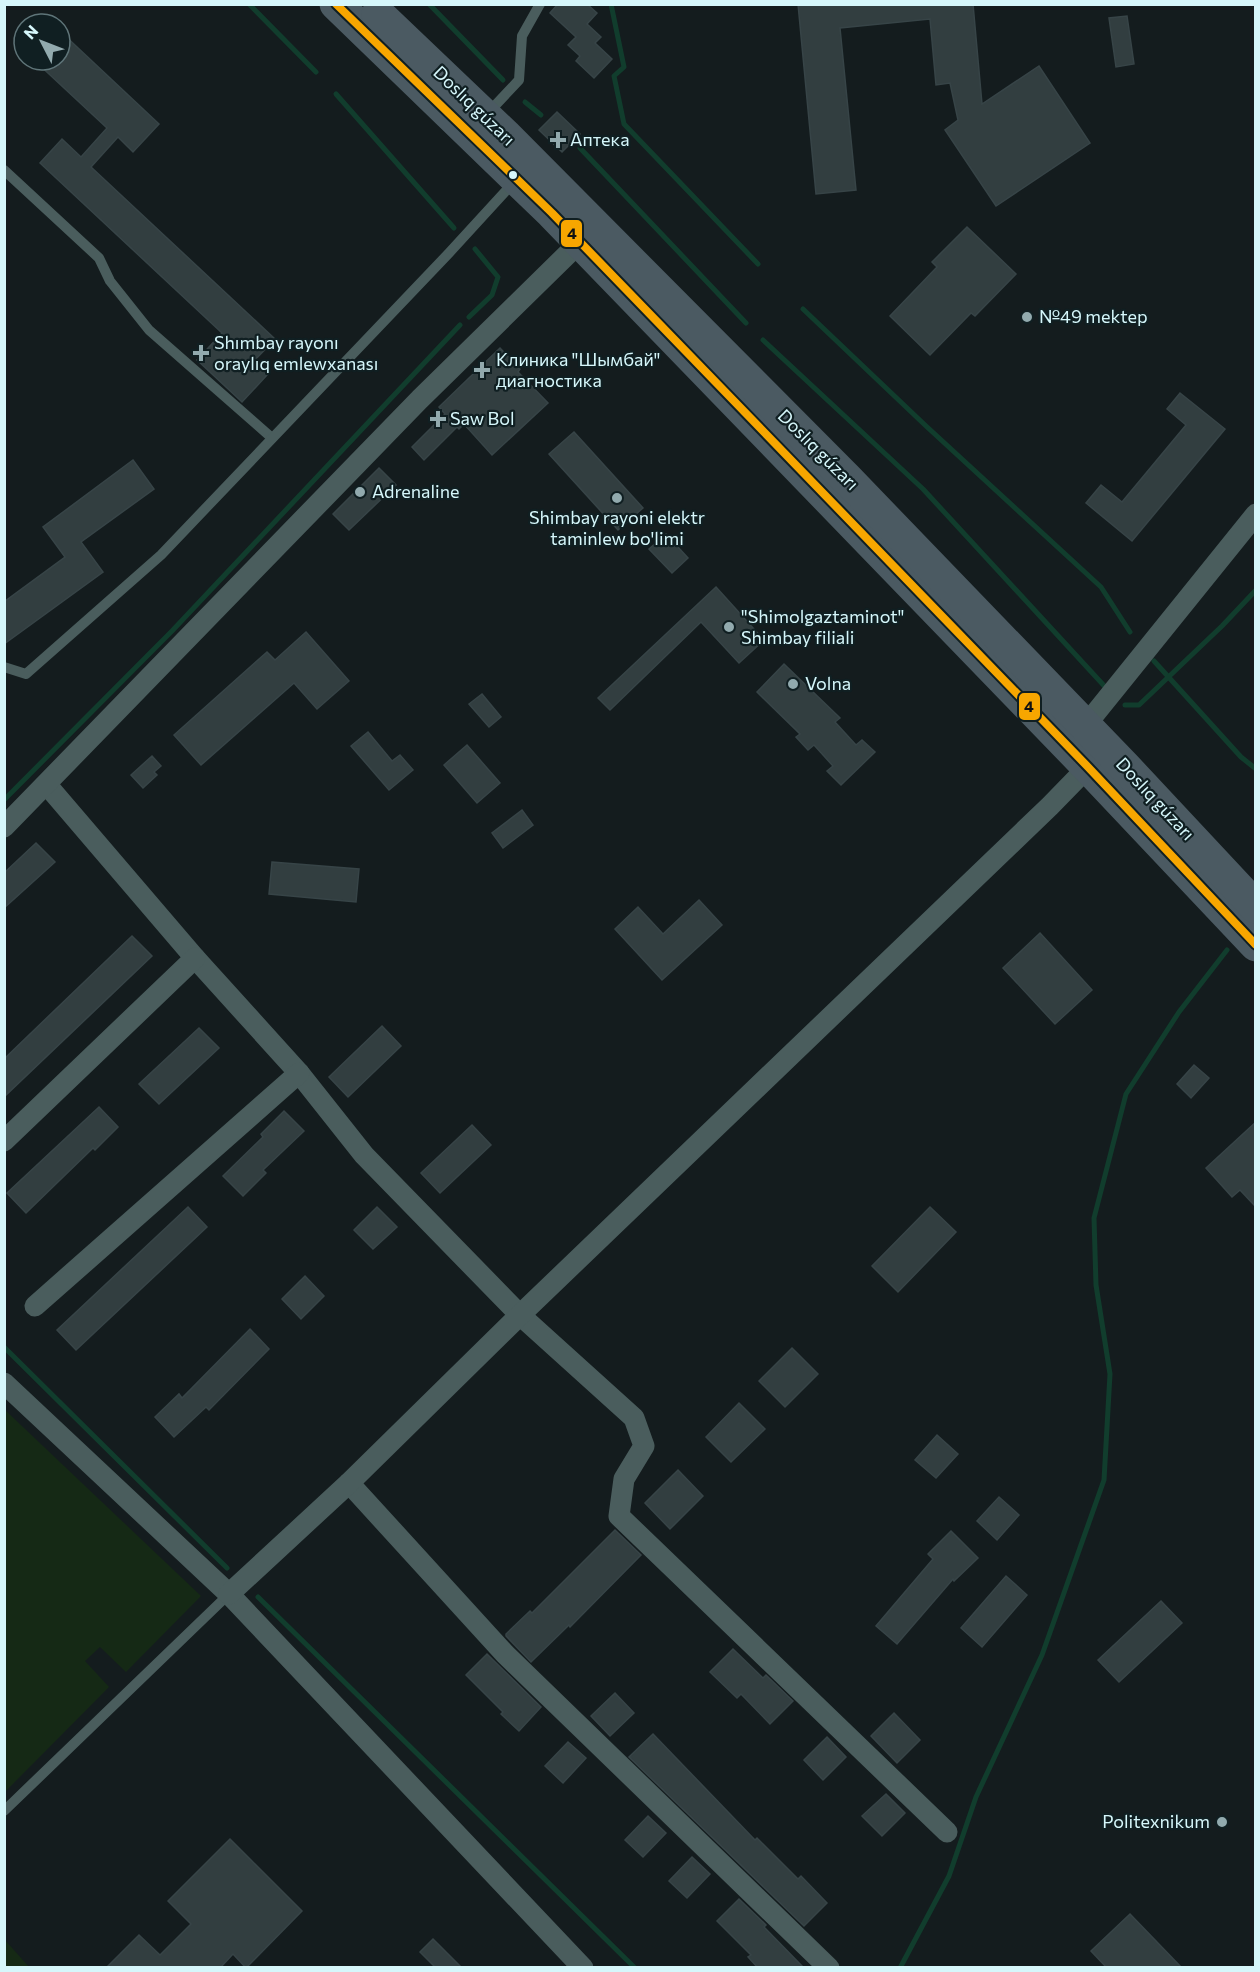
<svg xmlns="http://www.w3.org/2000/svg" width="1260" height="1972" viewBox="0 0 1260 1972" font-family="Commissioner,sans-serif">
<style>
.green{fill:#152915}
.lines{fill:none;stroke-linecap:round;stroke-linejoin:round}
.stream{stroke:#113d2d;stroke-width:5}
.building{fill:#323e40;stroke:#374447;stroke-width:1.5}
.lane{stroke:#4a5d5d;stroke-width:10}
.street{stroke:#4a5d5d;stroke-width:21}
.primary{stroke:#4b5a62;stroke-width:33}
.bus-1-casing{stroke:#101f22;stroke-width:12}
.bus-1{stroke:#f7a600;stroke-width:8}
.poi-dot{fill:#92aaae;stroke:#101f22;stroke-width:2}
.bus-dot{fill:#d6f7fb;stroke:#101f22;stroke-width:2}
.labels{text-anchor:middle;stroke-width:4.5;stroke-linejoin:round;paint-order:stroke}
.street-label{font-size:18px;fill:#d6f7fb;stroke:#101f22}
.poi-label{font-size:18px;fill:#d6f7fb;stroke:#101f22;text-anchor:start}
.line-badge{stroke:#101f22;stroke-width:2}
.pale-badge-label{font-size:16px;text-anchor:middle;font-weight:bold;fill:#111}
</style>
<rect width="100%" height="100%" fill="#141c1e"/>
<g class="green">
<path d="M4,1409l197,187 -75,76 -26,-25 -15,14 24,26 -104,105z"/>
<path d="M5,1940l24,27h-24z"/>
</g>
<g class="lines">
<g class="stream">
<path d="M249,4l67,68"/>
<path d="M429,4l74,76"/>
<path d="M611,4l13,63 -10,9 10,48 134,140"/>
<path d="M336,94l118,134"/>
<path d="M525,102l16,13"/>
<path d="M580,148l166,175"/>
<path d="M803,309l123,117 175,161 29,45"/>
<path d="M469,317l23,-22 6,-18 -23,-28"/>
<path d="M763,340l160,149 185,201"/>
<path d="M1154,661l87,96 15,12"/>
<path d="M1125,705h14l83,-79 34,-36"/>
<path d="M4,800l168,-169 288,-306"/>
<path d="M4,1347l223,221"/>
<path d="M258,1597l377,371"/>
<path d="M900,1968l49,-92 27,-79 66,-142 62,-175 6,-106 -14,-89 -2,-67 32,-124 53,-82 48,-62"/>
</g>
</g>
<g class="building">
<path d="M558,4h29l10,9 -10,11 14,13 -6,6 17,16 -18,19 -18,-17 4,-5 -12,-11 8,-8 -26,-24z"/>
<path d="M798,4h175l9,100 57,-38 51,77 -94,63 -51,-76 13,-10 -8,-37 -14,2 -6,-66 -90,9 16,162 -40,4z"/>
<path d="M1127,16l7,48 -18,3 -7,-49z"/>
<path d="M60,31l99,93 -26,28 -15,-15 -27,30 184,172 -22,23 14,13 -25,27 -45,-42 25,-27 -182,-170 22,-24 19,18 26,-29 -73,-68h26z"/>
<path d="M557,112l23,22 -18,18 -23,-22z"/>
<path d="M967,227l49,47 -41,42 -4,-3 -41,42 -40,-39 47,-49 -5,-5z"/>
<path d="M500,348l20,21 -2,3 30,31 -56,52 -28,-31 -5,5 -2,-2 -33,33 -12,-13 33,-33 -6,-7z"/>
<path d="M1180,393l45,36 -93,112 -46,-38 15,-18 21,17 64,-77 -19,-16z"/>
<path d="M574,432l69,76 -25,22 -69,-76z"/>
<path d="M133,460l21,29 -73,53 22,30 -99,72v-42l61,-45 -22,-30z"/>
<path d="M379,468l17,17 -47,45 -16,-16z"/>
<path d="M666,534l22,24 -16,15 -23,-24z"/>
<path d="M716,587l48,53 -25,23 -38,-41 -91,88 -12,-12z"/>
<path d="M306,632l43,49 -32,28 -23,-26 -93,82 -27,-30 93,-83 8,8z"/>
<path d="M784,664l56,54 -5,4 21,23 6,-5 13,12 -34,33 -14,-14 6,-5 -19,-21 -6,5 -12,-13 4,-3 -43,-42z"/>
<path d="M482,694l19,23 -12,10 -20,-23z"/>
<path d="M368,732l24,29 8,-6 13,15 -24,20 -38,-44z"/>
<path d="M467,745l33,38 -23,20 -33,-38z"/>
<path d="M152,756l9,10 -7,6 3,3 -14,13 -12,-13z"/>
<path d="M522,810l11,15 -30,23 -11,-15z"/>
<path d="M36,843l19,19 -51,46v-35z"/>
<path d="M272,862l87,7 -3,33 -87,-8z"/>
<path d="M699,900l23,25 -60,55 -47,-51 23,-22 25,27z"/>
<path d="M1040,933l52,57 -37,34 -52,-56z"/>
<path d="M132,936l20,20 -148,141v-38z"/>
<path d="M382,1026l19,20 -53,51 -19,-20z"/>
<path d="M199,1028l20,20 -60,56 -20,-20z"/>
<path d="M1194,1065l15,13 -18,20 -14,-14z"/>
<path d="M99,1107l19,20 -23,23 -2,-2 -67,65 -19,-20z"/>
<path d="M284,1111l20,20 -41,39 3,3 -23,23 -20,-20 40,-39 -2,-3z"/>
<path d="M1256,1122v85l-16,-17 -8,7 -26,-29z"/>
<path d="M472,1125l19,20 -51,48 -19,-20z"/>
<path d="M188,1207l19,20 -131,123 -19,-20z"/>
<path d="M377,1207l20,20 -24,22 -19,-19z"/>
<path d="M930,1207l26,25 -58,60 -26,-26z"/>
<path d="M305,1276l19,20 -23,23 -19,-20z"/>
<path d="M250,1329l19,20 -60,61 -3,-3 -32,30 -19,-20 24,-23 3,4z"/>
<path d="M792,1348l26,26 -33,33 -26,-26z"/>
<path d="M739,1403l26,26 -34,33 -25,-25z"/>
<path d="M937,1435l21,19 -22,24 -21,-18z"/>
<path d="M678,1470l25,26 -33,33 -25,-26z"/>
<path d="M999,1497l20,18 -22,25 -20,-19z"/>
<path d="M615,1530l26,25 -71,72 -1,-2 -38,37 -25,-26v-2l24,-23 2,2z"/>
<path d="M951,1531l27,27 -24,23 -1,-2 -56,65 -21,-18 57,-67 -5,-5z"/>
<path d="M1006,1576l21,19 -45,52 -21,-19z"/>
<path d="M1161,1601l21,22 -63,59 -21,-22z"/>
<path d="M733,1649l30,29 3,-3 27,26 -23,23 -29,-30 -4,4 -27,-26z"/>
<path d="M487,1654l54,53 -22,24 -18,-17 2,-2 -37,-37z"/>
<path d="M615,1693l19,20 -24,23 -19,-20z"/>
<path d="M894,1713l26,27 -23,23 -26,-27z"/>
<path d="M653,1734l102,106 2,-2 41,41 3,-3 26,27 -23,23 -175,-169z"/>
<path d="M827,1737l19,20 -23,23 -19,-20z"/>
<path d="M568,1742l18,16 -23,25 -18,-17z"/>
<path d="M886,1794l19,19 -23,23 -20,-20z"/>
<path d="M648,1816l18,17 -23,24 -18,-17z"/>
<path d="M230,1839l72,72 -56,57 -13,-14 -13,14h-114l33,-33 21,20 31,-31 -23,-23z"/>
<path d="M692,1857l18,17 -23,24 -18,-17z"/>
<path d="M739,1899l27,26 -2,2 40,41h-46l-10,-11 3,-2 -34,-34z"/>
<path d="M1130,1914l52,54h-75l-16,-17z"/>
<path d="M433,1939l29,29h-26l-16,-16z"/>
</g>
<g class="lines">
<g class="lane">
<path d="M488,113l31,-33 3,-44 18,-32"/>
<path d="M4,170l95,88 11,23 39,49 123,108"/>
<path d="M4,667l22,7 135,-119 288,-302 65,-71"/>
<path d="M4,1811l225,-217"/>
</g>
<g class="street">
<path d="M1085,726l171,-212"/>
<path d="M47,785l148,173 104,115 65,82 156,160 114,103 10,28 -20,33 -5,37 328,316"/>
<path d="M4,827l416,-428 160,-157"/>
<path d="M4,1141l191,-183"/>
<path d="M35,1306l264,-233"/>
<path d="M4,1383l225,211 354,374"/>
<path d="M349,1483l156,171 324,314"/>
<path d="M229,1594l120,-111 171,-168 530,-509 38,-39"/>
</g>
<g class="primary">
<path d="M336,4l216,209 536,554 168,178"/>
<path d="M378,14l127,121 342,344 278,288 131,140"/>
</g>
<g class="bus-1-casing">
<path id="bus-1" d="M336,4l216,209 536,554 168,178"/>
</g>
<use href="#bus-1" class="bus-1"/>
</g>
<g class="poi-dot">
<path d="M555 131h6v6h6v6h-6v6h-6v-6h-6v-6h6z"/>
<circle cx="1027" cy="317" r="6"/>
<path d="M198 344h6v6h6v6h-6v6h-6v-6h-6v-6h6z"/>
<path d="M479 361h6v6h6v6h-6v6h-6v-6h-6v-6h6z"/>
<path d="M435 410h6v6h6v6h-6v6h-6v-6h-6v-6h6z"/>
<circle cx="360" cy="492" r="6"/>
<circle cx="617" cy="498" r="6"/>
<circle cx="729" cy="627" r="6"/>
<circle cx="793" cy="684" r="6"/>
<circle cx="1222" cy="1822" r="6"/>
</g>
<circle class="bus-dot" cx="513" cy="175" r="5"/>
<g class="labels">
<g class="street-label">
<text transform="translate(474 106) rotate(44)" y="6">Doslıq gúzarı</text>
<text transform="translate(818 450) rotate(45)" y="6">Doslıq gúzarı</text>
<text transform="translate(1155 799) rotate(47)" y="6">Doslıq gúzarı</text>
</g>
<g class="poi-label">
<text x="570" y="146">Аптека</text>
<text x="1039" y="323">№49 mektep</text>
<text x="214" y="349">Shımbay rayonı<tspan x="214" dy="21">oraylıq emlewxanası</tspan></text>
<text x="496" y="366">Клиника "Шымбай"<tspan x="496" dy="21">диагностика</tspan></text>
<text x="450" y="425">Saw Bol</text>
<text x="372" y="498">Adrenaline</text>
<text x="617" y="524" text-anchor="middle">Shimbay rayoni elektr<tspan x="617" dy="21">taminlew bo'limi</tspan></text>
<text x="741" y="623">"Shimolgaztaminot"<tspan x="741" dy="21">Shimbay filiali</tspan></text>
<text x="805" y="690">Volna</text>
<text x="1210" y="1828" text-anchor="end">Politexnikum</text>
</g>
</g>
<g class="line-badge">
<rect x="560" y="219" width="23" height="29" rx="6" fill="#f7a600"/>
<rect x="1018" y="692" width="23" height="29" rx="6" fill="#f7a600"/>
</g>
<g class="pale-badge-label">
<text x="572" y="239">4</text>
<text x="1029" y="712">4</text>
</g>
<rect width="1260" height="1972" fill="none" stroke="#d6f7fb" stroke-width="12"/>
<g transform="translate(42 42) rotate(312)"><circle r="28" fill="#101f22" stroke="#5f7579" stroke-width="1.5"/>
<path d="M0-4.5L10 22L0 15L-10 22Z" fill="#92aaae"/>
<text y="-9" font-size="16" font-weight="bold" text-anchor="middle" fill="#d6f7fb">N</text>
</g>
</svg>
